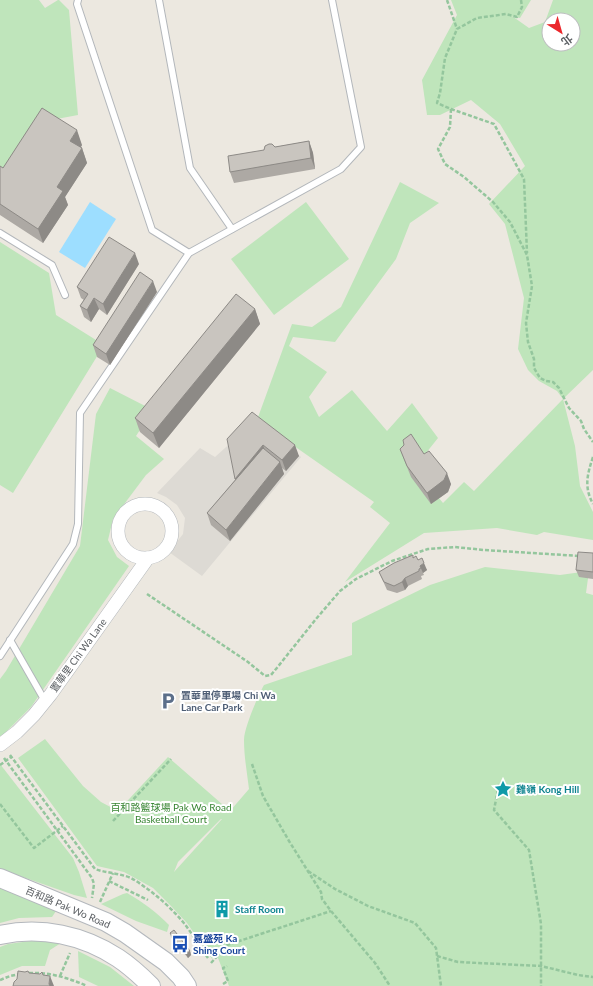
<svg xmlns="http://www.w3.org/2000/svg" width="593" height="986" viewBox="0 0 593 986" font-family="Lato,'Noto Sans TC',sans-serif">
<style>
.industrial{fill:#dddad4}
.green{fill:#bfe5bb;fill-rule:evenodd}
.water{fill:#9ddeff}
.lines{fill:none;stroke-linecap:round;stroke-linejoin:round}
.service-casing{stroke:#b3b7bb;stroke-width:8}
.minor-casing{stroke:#b3b7bb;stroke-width:14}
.secondary-casing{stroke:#b4b8bd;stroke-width:20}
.path{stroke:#94c69d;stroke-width:2.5;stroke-dasharray:4 2;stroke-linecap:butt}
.service{stroke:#fff;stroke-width:6}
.minor{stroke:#fff;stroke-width:13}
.secondary{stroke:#fff;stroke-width:18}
.wall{fill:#ada9a4}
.shaded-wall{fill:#8d8a86}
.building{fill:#c9c5bf;stroke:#8d8a86}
.labels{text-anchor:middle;stroke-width:4;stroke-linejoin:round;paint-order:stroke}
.street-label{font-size:10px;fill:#595d61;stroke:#fff}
.service-label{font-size:10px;font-weight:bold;fill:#4e5e75;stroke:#fff;text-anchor:start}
.culture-label{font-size:10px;font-weight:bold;fill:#0d838f;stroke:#fff;text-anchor:start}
.park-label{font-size:10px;fill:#388533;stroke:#fff}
.transit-label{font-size:10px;font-weight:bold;fill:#164399;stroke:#fff;text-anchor:start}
</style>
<rect width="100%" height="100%" fill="#ece8e0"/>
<path class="industrial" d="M255,421l46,36 -99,119 -33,-24 14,-18 2,-16 -8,-13 -11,-8 -9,-4 43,-45 15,9z"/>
<g class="green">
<path d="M0,0h39l6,8 13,-8h1l10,10 9,105 -32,6 -46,57z"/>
<path d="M451,0h80l-11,18 -8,-2 17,12 16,-6 8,-22h40v370l-30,29 12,47 5,40 13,26v28l-49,-8 -7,3 -40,-7 -73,5 -79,49 45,-59 -20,-16 4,-5 -117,-82 35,-96 20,3 29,-20 59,-125 39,21 -29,20 -14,36 -61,83 -42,-5 -4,9 38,26 -18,25 10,20 33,-27 35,41 25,-28 26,35 -24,30 29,35 21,-21 10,9 89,-92 -6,-8 -18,-10 -11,-11 -10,-21 6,-51 -19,-74 -16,-20 36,-38 -25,-42 -29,-24 -31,15h-13l-5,-35 35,-65zM549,20h24v24h-24z"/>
<path d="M306,202l43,57 -75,56 -43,-56z"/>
<path d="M0,242l49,31 7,42 48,30 -91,148 -13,-8z"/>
<path d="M110,388l43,22 -17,26 28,23 -18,16 -33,44 -5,21 9,17 12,9 -98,141 -31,31v-59l6,-8 74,-125 16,-132z"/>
<path d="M485,567l75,8 29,-4 -3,22 7,2v391h-364l-13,-33 -4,6 -25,-36 -16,-17 -18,-18 -29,-16 -27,-6 -79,-108 27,-19 38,47 18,16 17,9 50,-54 62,54 19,-22c-2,-16 -5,-33 -5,-49 0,-12 14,-44 20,-55l88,-30v-32l78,-38zM221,819h1l-48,53 4,-10z"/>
<path d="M0,764l73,94 6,14 8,26 -13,-3 -74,-26z"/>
<path d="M0,886l56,25 -4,6 -33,1 -19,5z"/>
<path d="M127,893c16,9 29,19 42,32l-2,7 -31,-11 -35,-17 22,-10z"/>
<path d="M38,940l23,3 -11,7 -5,16h-23l-22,9v-28l8,-3z"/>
<path d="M78,951l32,16 24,19h-36l-19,-9z"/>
</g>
<path class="water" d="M90,202l26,17 -31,49 -26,-16z"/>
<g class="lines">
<g class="service-casing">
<g id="service">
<path d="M78,0l-1,4 75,226 37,23"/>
<path d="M159,0l31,168 42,61"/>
<path d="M0,233l52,32 13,30"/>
<path d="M10,640l35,61"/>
<path d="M0,656l73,-112 5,-20 2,-111 109,-160 152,-84 20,-22 -29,-147"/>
</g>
</g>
<g class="minor-casing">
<g id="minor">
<circle cx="145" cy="531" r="27"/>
<path d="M0,745l17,-13 17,-17 17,-21 97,-136"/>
</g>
</g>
<g class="secondary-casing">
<g id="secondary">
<path d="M0,878l106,44 19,11 41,29 15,15 6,9"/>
<path d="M0,935c41,-9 83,0 118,23 12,8 23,18 33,28"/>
</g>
</g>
<g class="path">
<path d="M447,0l10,29"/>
<path d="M521,0l1,7 -5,10 -11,-3 -29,4 -20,11 -12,29 -5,35 -3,10 14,6 -1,18 -12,22 7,15 19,13 29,25 17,20 17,33 5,31 -6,37 2,19 6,17v9l6,10 6,3 7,1 6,6 10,20 12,13 3,8 9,13"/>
<path d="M451,109l43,15 30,55 3,74"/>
<path d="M593,457c-6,18 -9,30 0,47"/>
<path d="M147,594l101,68 17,14 6,-1 5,-6 40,-50 24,-28 16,-12 36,-18 36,-12 27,-2 29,3 96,6"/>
<path d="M10,755l85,114c11,4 24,4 36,9 6,3 12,8 18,12 12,9 24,20 34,32 9,11 16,24 25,36"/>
<path d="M4,758l88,120 2,6 -2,14"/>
<path d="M252,764l11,32 26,45 32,51 1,7 9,12 44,52 15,23"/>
<path d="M0,765l11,-8"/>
<path d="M499,784l-5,26 35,40 12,74v62"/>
<path d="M0,804l34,44 29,-22"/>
<path d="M113,821l58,-62"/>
<path d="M308,871l27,18 33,17 47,17 21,25 5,38"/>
<path d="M109,881l39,19"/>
<path d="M100,902l13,-29"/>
<path d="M437,956l21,6 83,4 37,9 15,2"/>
<path d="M211,963l9,-10 4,-7 107,-35"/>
<path d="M29,973c20,-1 40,5 58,13"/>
<path d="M60,976l10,-23"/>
<path d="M0,980l10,-4 10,-2"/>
<path d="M223,984l5,-3 -5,-13 4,-2"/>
</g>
<use href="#service" class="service"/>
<use href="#minor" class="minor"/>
<use href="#secondary" class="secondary"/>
</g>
<g class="wall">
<path d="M309,141l4,12 2,16 -81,14 -4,-11 45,-25z"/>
<path d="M82,145l-1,2 1,1 5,15 -22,34 3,8 -25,38 -43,-28v-49l3,2z"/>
<path d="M139,264l-32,51 -8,-6 -8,13 -7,-5 -4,-11 4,-6 -3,-2 -4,-11z"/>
<path d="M157,292l-47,73 -13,-8 -4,-12z"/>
<path d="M255,309l5,15 -101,124 -19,-16 -5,-14z"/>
<path d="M252,412l47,44 -13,15 -4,-3 2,6 -54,67 -19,-16 -4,-12 28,-33z"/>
<path d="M400,449l24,5 27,30 -3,8 -17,12 -20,-27z"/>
<path d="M593,553v26l-14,-2 -3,-7z"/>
<path d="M414,558l4,2 9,10 -4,3 1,2 -3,1 1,3 -14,7 -3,4 -8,3 -10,-3 -8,-18z"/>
<path d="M215,903l11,5 1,4 -7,3z"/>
<path d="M170,933l20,18 1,4 -3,3 -17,-21z"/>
</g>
<g class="shaded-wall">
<path d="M77,130l5,15 -6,10 -6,-14z"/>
<path d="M309,141l4,12 2,16 -4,-11z"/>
<path d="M82,148l5,15 -22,34 3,8 -25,38 -5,-14 19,-42z"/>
<path d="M135,253l4,11 -32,51 -4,-11z"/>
<path d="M153,281l4,11 -47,73 -4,-11z"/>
<path d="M94,298l5,11 -8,13 -4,-12z"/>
<path d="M255,309l5,15 -101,124 -6,-15z"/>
<path d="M263,445l4,11 -28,34 -4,-11z"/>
<path d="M295,445l4,11 -13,15 -4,-11z"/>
<path d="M280,462l4,12 -54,67 -4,-11z"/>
<path d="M447,473l4,11 -3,8 -17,12 -4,-11z"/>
<path d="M424,563l3,7 -4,3 -3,-7z"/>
<path d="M405,578l3,8 -3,4 -3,-8z"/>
<path d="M190,951l1,4 -3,3 -2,-4z"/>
<path d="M50,976l4,10h-5v-2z"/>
</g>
<g class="building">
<path d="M42,108l35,22 -7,11 12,7 -25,39 6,4 -25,38 -38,-25v-38l3,2z"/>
<path d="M309,141l2,17 -81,14 -2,-16 36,-6 1,-4 4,-2h3l3,3z"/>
<path d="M109,237l26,16 -32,51 -9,-6 -7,12 -7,-4 8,-12 -11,-7z"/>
<path d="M140,272l13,9 -47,73 -13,-9z"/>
<path d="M236,294l19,15 -102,124 -18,-15z"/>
<path d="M252,412l43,33 -13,15 -19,-15 -28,34 -8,-40z"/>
<path d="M411,434l13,20 5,-3 18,22 -3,7 -17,13 -20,-27 -7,-17 4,-4 -1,-5z"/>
<path d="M263,448l17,14 -54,68 -19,-17z"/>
<path d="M578,552l15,1v19l-17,-2z"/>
<path d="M413,555v3l3,-2 2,4 4,-2 2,5 -4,3 1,2 -2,1v2l-14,7 -3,4 -8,4 -10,-4 -5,-10 15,-9z"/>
<path d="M222,900l4,8 -7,3 -4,-8z"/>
<path d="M174,930l16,21 -4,3 -16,-21z"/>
<path d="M18,971l7,1 3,-1 1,2 11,1 2,-2 1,3 7,1 -1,8 1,2h-37l1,-4 3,-3z"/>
</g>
<defs>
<g id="parking-bare" transform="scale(1.38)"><path d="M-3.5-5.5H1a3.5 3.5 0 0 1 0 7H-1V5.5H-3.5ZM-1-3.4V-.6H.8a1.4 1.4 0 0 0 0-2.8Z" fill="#5c6f8a" stroke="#fff" stroke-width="2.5" paint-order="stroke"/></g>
<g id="sight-bare" transform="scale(1.38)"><path d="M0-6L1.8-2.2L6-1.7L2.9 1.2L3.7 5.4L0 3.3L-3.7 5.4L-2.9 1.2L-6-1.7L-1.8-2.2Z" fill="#0f9aa8" stroke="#fff" stroke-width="2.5" paint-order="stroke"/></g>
<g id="building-bare" transform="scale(1.38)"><path d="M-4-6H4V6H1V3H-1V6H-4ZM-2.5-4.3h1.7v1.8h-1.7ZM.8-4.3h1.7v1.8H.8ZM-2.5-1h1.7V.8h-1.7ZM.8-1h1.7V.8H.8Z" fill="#0f9aa8" stroke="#fff" stroke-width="2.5" paint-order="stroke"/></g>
<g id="bus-bare" transform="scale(1.38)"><path d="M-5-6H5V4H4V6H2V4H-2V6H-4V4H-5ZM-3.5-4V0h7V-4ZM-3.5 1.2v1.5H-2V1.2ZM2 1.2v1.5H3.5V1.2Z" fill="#1a4fb4" stroke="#fff" stroke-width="2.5" paint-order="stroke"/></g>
</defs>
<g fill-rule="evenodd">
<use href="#parking-bare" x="168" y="701"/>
<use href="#sight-bare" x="503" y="789"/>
<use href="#building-bare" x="222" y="909"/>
<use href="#bus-bare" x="180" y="944"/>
</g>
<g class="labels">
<g class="street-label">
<text transform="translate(78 655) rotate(-54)" y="4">置華里 Chi Wa Lane</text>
<text transform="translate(68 907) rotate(23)" y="4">百和路 Pak Wo Road</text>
</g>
<g class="service-label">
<text x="181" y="699">置華里停車場 Chi Wa<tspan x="181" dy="12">Lane Car Park</tspan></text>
</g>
<g class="culture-label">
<text x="516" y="793">雞嶺 Kong Hill</text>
<text x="235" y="913">Staff Room</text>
</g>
<g class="park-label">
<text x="171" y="811">百和路籃球場 Pak Wo Road<tspan x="171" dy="12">Basketball Court</tspan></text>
</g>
<g class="transit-label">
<text x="193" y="942">嘉盛苑 Ka<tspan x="193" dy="12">Shing Court</tspan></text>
</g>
</g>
<g transform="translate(561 32) rotate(143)"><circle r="19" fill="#ffffff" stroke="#bdbec0"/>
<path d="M0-3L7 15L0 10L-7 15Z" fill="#eb272c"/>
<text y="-6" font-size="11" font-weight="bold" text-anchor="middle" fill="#595d61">北</text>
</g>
</svg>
